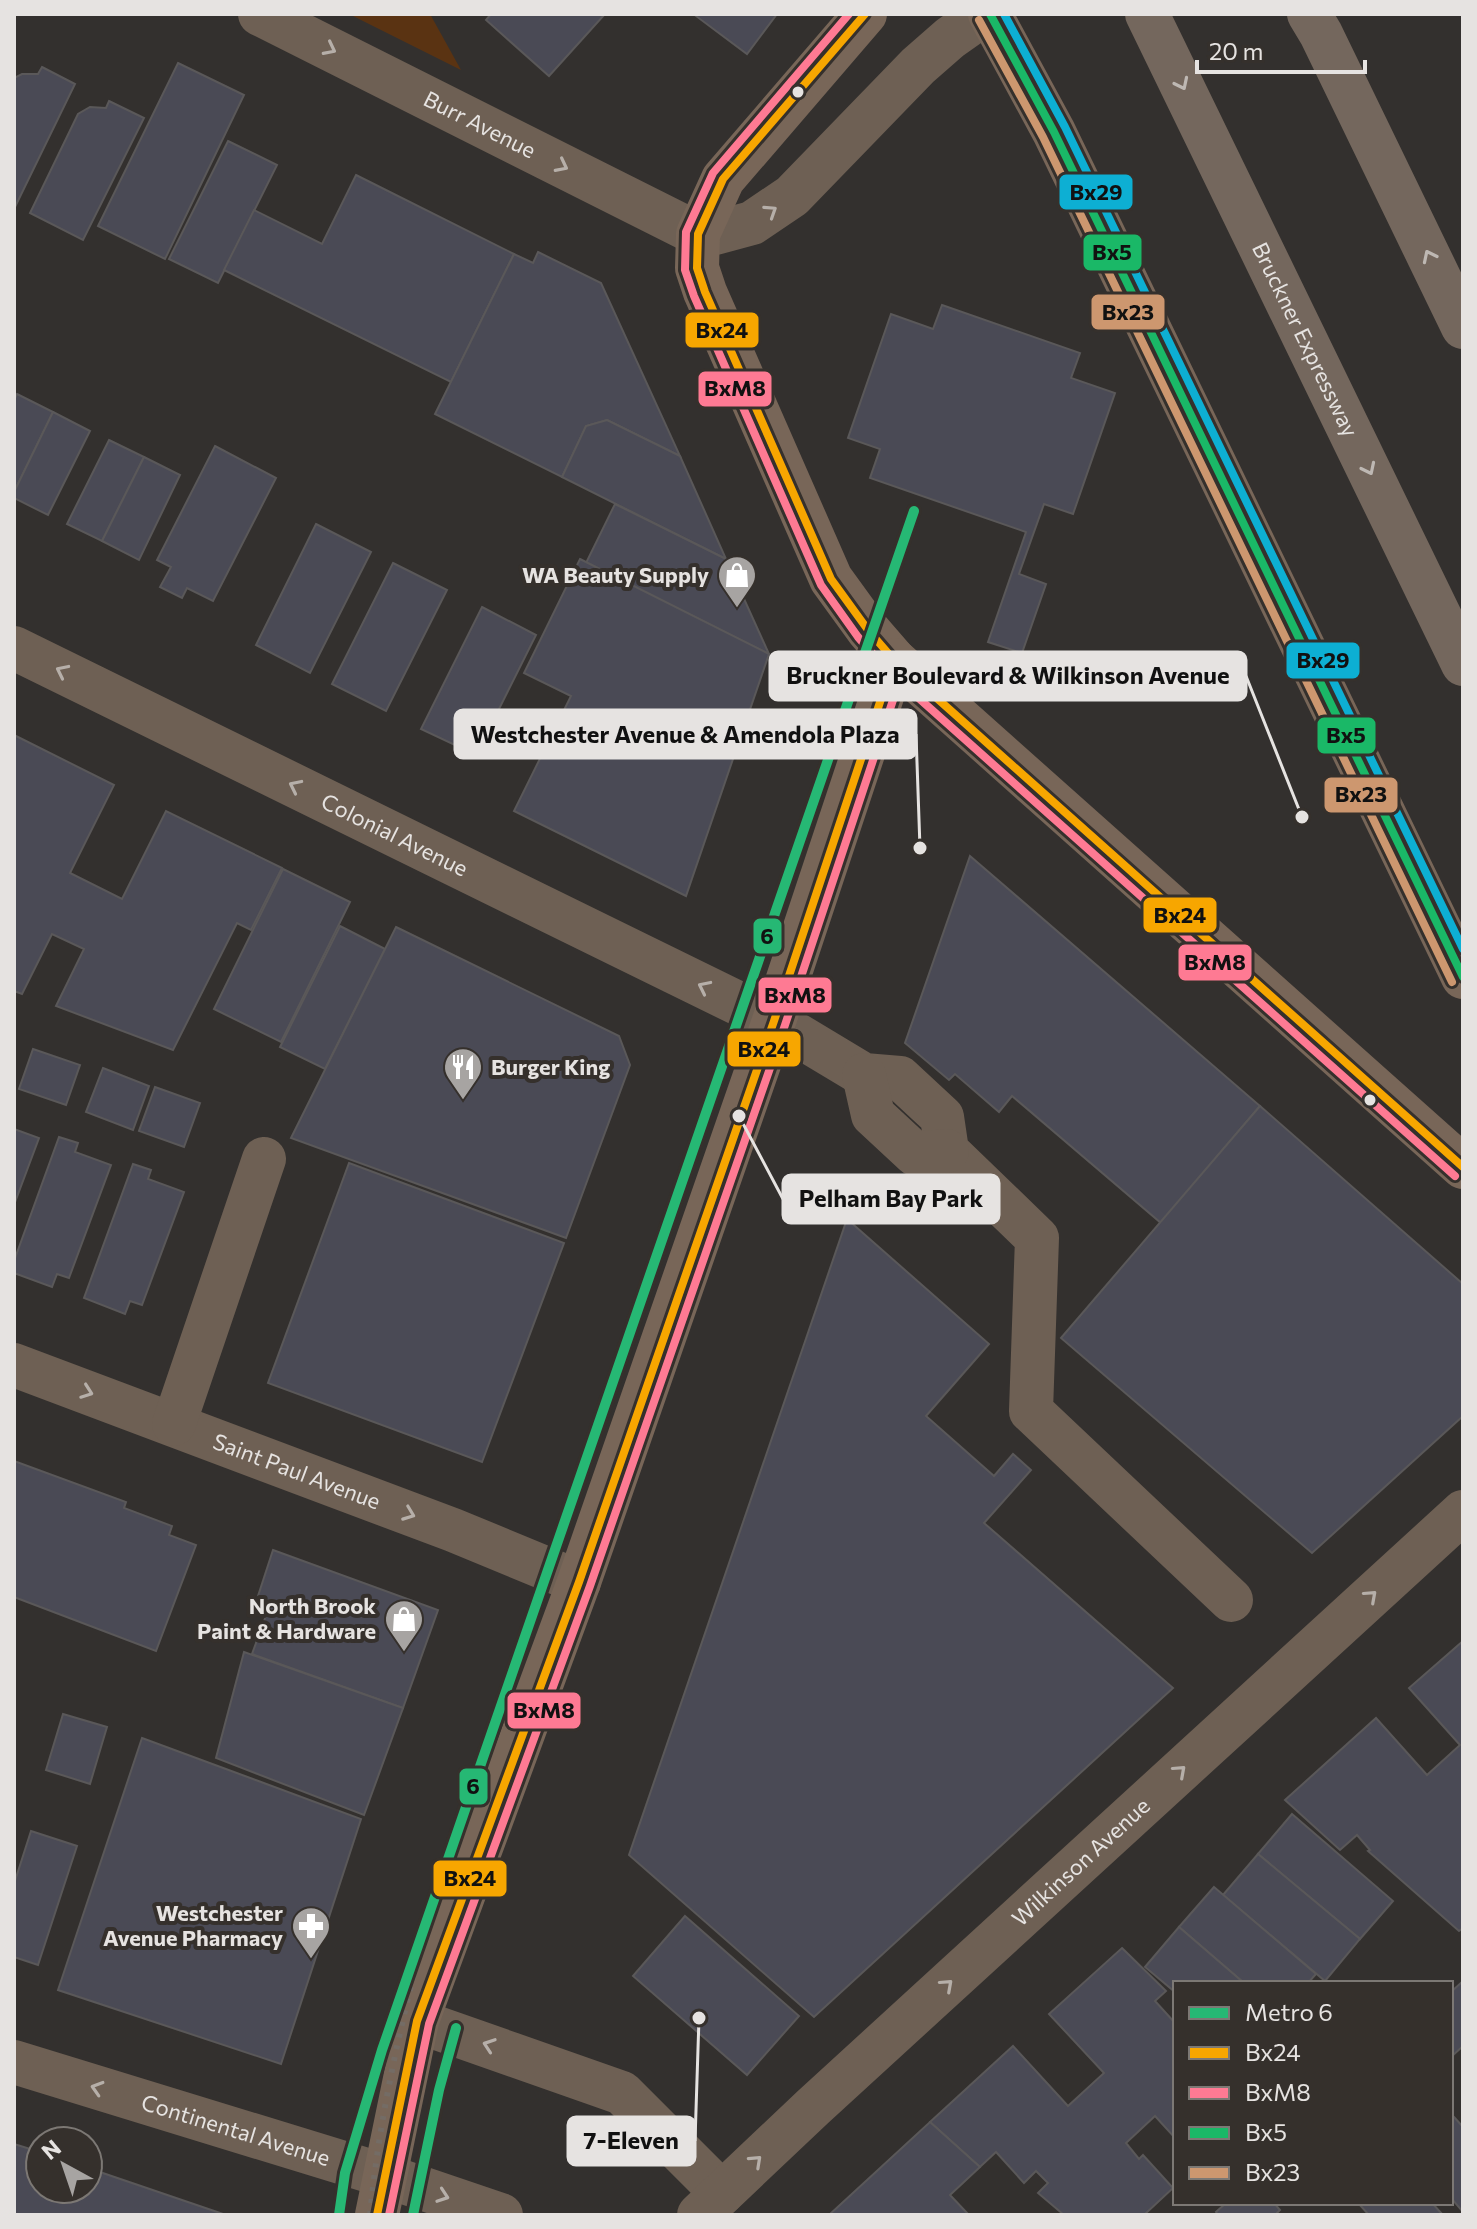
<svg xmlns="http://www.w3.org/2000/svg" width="1477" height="2229" viewBox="0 0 1477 2229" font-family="Commissioner,sans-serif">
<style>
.green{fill:#5a3312}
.building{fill:#4a4a55;stroke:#5a5859;stroke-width:2}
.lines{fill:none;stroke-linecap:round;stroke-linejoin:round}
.minor{stroke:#6e6054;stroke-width:44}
.major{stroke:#786658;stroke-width:44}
.highway{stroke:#74675d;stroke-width:44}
.rail{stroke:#746c65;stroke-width:6;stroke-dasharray:4 8;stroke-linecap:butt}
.bus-1-casing{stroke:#35302c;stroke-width:14}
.bus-2-casing{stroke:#35302c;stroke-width:14}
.bus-3-casing{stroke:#35302c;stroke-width:14}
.bus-4-casing{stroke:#35302c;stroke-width:14}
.bus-5-casing{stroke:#35302c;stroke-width:14}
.bus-1{stroke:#f7a600;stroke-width:8}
.bus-2{stroke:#fe7a93;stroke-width:8}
.bus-3{stroke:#1ab867;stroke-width:8}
.bus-4{stroke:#cd976f;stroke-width:8}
.bus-5{stroke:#0dafd3;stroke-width:8}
.metro-1-casing{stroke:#35302c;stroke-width:16}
.metro-1{stroke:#26b874;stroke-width:10}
.oneway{stroke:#b6afa9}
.oneway2{stroke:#beb8b3}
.bus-dot{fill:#e6e3e1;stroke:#35302c;stroke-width:3}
.labels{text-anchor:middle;stroke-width:8;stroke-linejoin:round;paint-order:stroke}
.street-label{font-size:22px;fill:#e6e3e1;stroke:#35302c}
.poi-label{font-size:22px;font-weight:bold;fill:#e6e3e1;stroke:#35302c;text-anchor:end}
.leader{fill:none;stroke:#e6e3e1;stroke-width:3}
.callout-dot{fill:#e6e3e1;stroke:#35302c;stroke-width:3}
.callout{fill:#e6e3e1;stroke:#e6e3e1;stroke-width:3}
.callout-label{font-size:24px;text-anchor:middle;font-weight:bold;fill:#111}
.line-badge{stroke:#35302c;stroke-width:3}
.pale-badge-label{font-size:22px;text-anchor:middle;font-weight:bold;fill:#111}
</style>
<rect width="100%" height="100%" fill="#33302e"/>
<path class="green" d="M349,14h81l31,56z"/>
<g class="building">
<path d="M491,14h114l-56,62 -63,-56z"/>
<path d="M698,14h79l-30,40 -51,-38z"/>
<path d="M178,63l66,32 -79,164 -67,-33z"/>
<path d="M42,67l33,17 -60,123 -1,-129 8,-4h16z"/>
<path d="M109,101l35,17 -61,122 -53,-27 48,-99 12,-7 16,1z"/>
<path d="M228,141l49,24 -59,118 -49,-24z"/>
<path d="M356,175l158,79 -63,128 -227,-112 30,-60 68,34z"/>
<path d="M538,252l63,31 79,173 -73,-36 -21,6 -24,51 -127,-63 79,-160 19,9z"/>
<path d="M942,305l138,48 -9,25 44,15 -42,121 -29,-10 -25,70 27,10 -24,69 -34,-11 38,-110 -156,-54 10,-29 -32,-11 43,-124 42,15z"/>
<path d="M17,394l36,18 -39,80v-92z"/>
<path d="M53,412l37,19 -42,84 -34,-17v-6z"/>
<path d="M607,420l73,36 46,103 -164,-82 24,-51z"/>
<path d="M109,440l35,17 -42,84 -35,-17z"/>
<path d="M215,446l61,32 -63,123 -26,-13 -5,10 -22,-11 11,-20 -14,-7z"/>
<path d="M144,457l36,18 -41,85 -37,-19z"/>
<path d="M615,504l111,55 43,95 -183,-91z"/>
<path d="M316,524l55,28 -61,121 -54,-28z"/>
<path d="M580,559l189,95 -83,242 -172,-85 57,-115 -47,-23z"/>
<path d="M393,563l54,27 -61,121 -54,-27z"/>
<path d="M482,607l54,28 -60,120 -55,-26z"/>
<path d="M14,735l100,50 -44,88 52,26 44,-88 116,57 -31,62 -14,-7 -64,127 -117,-44 28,-57 -32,-15 -30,60 -8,-3z"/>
<path d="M970,856l290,250 -99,117 -149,-127 -13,16 -44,-38 -6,6 -44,-37z"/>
<path d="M283,869l67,33 -69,140 -67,-33z"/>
<path d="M340,926l45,23 -60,120 -45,-22z"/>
<path d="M396,927l223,109 11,29 -64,173 -275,-100z"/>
<path d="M33,1049l47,16 -14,40 -47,-16z"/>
<path d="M103,1068l46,18 -16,44 -47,-18z"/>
<path d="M155,1087l45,16 -16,44 -45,-16z"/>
<path d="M1260,1106l203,178v132l-151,137 -251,-215z"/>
<path d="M14,1129l25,9 -25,67z"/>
<path d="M59,1137l19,6 -3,9 36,13 -42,113 -12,-4 -5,13 -38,-14v-12z"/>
<path d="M349,1163l215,80 -82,219 -214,-79z"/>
<path d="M133,1164l18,6 -3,9 36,13 -42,113 -12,-4 -5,13 -41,-16z"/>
<path d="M847,1219l142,125 -63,72 68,60 19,-22 18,16 -47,53 189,165 -359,329 -185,-162z"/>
<path d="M14,1461l112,41 -2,6 48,18 -3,9 27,10 -40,106 -142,-54z"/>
<path d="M273,1550l165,60 -35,98 -151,-54 19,-52 -13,-6z"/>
<path d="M1463,1641v287l-4,3 -91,-80 2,-1 -13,-15 -17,15 -55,-50 91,-82 51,57 33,-30 -51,-57z"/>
<path d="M244,1652l159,56 -39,107 -148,-57z"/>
<path d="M63,1714l44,13 -17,57 -44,-14z"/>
<path d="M142,1738l219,81 -80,245 -223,-74z"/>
<path d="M1292,1814l101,87 -33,38 -102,-85z"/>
<path d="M31,1831l46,15 -39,119 -24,-8v-73z"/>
<path d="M1258,1854l102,85 -35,42 -102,-86z"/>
<path d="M1214,1887l102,87 -8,9h-64l-65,-56z"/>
<path d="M685,1916l114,100 -52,59 -114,-99z"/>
<path d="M1179,1927l65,56h-69v9l-30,-25z"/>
<path d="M1122,1948l44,43 -11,10 20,22v115l-20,-22 -29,27 13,16 4,-4 30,33 -29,27h-80l-26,-22 10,-10 -12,-12 -12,12 -28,-31 -16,15 -50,-45 83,-76 55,60 36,-33 -55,-59z"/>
<path d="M1463,1981v65l-12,11v-65z"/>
<path d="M1454,2117l9,10v85l-12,-14v-79z"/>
<path d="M930,2122l50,45 -30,28 19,20h-140z"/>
<path d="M14,2144l26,8v37h48v-21l138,47h-212z"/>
<path d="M1226,2203h48l6,7 -5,5h-57l-2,-3z"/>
<path d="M1358,2203h74l11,12h-74z"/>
</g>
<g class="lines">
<g class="minor">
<path id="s1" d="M260,14l438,220 17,-1 37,-10 40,-27 126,-130 32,-28 34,-24"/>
<path id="s2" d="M14,648l760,373 90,54 36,3 42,39 5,34 90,87 -6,173 200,189"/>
<path d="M864,1075l9,40 42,39 32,-3"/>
<path id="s3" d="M14,1365l439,165 126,52"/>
<path d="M174,1424l90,-265"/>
<path d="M417,2021l205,72 100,100"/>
<path id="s4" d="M14,2062l372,114 115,39"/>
<path id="s5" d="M699,2215l114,-108 650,-595"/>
</g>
<g class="major">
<path d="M865,14l-142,165 -25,55 -1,34 8,24 126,287 37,51 26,30 569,507"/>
<path d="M990,14l64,118 409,845"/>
<path d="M377,2215l40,-194 162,-439 195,-561 120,-361"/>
</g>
<g class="highway">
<path id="s6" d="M1147,14l316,650"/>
<path d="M1309,14l12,20 142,293"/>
</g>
<path class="rail" d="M370,2215c10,-107 35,-210 63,-314"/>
<g class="bus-1-casing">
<g id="bus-1">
<path d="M865,14l-142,165 -25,55 -1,34 8,24 126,287 37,51 26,30 569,507"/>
<path d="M377,2215l40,-194 162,-439 195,-561 120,-361"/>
</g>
</g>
<g class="bus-2-casing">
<g id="bus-2">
<path d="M849,14l-136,159 -27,59 -1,38 9,26 127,289 37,52 28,32 569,507"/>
<path d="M389,2215l40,-191 161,-438 195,-561 120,-361"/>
</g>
</g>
<g class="bus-3-casing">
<path id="bus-3" d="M990,14l64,118 409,845"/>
</g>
<g class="bus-4-casing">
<path id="bus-4" d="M979,20l64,117 409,845"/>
</g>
<g class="bus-5-casing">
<path id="bus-5" d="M1004,14l61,113 398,822"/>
</g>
<use href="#bus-1" class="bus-1"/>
<use href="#bus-2" class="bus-2"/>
<use href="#bus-3" class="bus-3"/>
<use href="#bus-4" class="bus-4"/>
<use href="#bus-5" class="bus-5"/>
<g class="metro-1-casing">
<g id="metro-1">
<path d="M339,2215l6,-42 37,-123 532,-1539"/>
<path d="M413,2215l26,-125 17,-62"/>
</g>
</g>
<use href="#metro-1" class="metro-1"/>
</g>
<defs><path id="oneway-chevron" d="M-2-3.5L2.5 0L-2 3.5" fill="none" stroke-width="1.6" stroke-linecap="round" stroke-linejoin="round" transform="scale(2)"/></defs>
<g class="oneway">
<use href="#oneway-chevron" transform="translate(330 49) rotate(27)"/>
<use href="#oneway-chevron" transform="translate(562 166) rotate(27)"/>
<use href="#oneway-chevron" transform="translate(771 211) rotate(-33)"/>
<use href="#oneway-chevron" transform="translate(62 671) rotate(-154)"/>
<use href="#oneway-chevron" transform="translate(295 786) rotate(-154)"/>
<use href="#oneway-chevron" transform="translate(704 987) rotate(-154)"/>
<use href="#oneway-chevron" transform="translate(87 1392) rotate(20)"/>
<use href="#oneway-chevron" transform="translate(409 1514) rotate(21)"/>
<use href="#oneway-chevron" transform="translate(1371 1596) rotate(-42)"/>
<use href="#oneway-chevron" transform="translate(1180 1771) rotate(-42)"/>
<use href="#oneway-chevron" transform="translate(947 1985) rotate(-42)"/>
<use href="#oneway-chevron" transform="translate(489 2045) rotate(-161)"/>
<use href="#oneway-chevron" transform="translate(97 2088) rotate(-163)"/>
<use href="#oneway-chevron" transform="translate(756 2161) rotate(-43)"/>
<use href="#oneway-chevron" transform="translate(443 2196) rotate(19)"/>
</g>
<g class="oneway2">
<use href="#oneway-chevron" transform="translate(1182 84) rotate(64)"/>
<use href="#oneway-chevron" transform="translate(1429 256) rotate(-116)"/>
<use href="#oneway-chevron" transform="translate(1369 469) rotate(64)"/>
</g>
<defs>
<g id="shop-pin" transform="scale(2)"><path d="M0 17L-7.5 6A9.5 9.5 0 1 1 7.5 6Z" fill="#a7a4a2" stroke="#35302c"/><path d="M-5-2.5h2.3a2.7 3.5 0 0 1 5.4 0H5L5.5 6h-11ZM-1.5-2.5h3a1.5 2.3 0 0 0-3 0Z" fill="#fff"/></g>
<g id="restaurant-pin" transform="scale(2)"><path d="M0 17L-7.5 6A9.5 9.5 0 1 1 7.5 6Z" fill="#a7a4a2" stroke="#35302c"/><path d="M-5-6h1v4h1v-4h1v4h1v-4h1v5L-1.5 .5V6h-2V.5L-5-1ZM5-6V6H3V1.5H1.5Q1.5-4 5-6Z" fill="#fff"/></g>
<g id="pharmacy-pin" transform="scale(2)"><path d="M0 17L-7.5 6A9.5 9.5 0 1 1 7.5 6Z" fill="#a7a4a2" stroke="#35302c"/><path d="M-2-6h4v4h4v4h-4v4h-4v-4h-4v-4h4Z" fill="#fff"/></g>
</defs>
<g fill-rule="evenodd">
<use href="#shop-pin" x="737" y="575"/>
<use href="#restaurant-pin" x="463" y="1067"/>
<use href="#shop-pin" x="404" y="1619"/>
<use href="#pharmacy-pin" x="311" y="1926"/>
</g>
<g class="bus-dot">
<circle cx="798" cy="92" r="7"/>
<circle cx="1370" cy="1100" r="7"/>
</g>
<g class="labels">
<g class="street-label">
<text dy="8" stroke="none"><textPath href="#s1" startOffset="246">Burr Avenue</textPath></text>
<text dy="8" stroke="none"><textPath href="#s6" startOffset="362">Bruckner Expressway</textPath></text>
<text dy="8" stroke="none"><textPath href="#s2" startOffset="424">Colonial Avenue</textPath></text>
<text dy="8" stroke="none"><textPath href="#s3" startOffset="302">Saint Paul Avenue</textPath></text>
<text dy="8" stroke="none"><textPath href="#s5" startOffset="520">Wilkinson Avenue</textPath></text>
<text dy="8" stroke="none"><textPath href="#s4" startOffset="232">Continental Avenue</textPath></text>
</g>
<g class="poi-label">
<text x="709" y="583">WA Beauty Supply</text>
<text x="491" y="1075" text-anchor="start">Burger King</text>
<text x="376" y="1614">North Brook<tspan x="376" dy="25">Paint &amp; Hardware</tspan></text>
<text x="283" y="1921">Westchester<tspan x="283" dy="25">Avenue Pharmacy</tspan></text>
</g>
</g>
<path class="leader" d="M1302 817L1246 676M920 848L916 734M739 1116L783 1199M699 2018L695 2141"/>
<g class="callout-dot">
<circle cx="1302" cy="817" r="8"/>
<circle cx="920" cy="848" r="8"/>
<circle cx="739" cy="1116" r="8"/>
<circle cx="699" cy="2018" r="8"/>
</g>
<g class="callout">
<rect x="770" y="652" width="476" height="48" rx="8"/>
<rect x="455" y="710" width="461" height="48" rx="8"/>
<rect x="783" y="1175" width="216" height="48" rx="8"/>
<rect x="568" y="2117" width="127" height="48" rx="8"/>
</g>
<g class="callout-label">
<text x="1008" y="684">Bruckner Boulevard &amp; Wilkinson Avenue</text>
<text x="685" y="743">Westchester Avenue &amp; Amendola Plaza</text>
<text x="891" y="1207">Pelham Bay Park</text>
<text x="631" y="2149">7-Eleven</text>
</g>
<g class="line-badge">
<rect x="1058" y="173" width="76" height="38" rx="8" fill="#0dafd3"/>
<rect x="1082" y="233" width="61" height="39" rx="8" fill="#1ab867"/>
<rect x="1090" y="293" width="76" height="38" rx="8" fill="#cd976f"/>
<rect x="684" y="311" width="76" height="38" rx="8" fill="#f7a600"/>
<rect x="697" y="370" width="76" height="38" rx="8" fill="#fe7a93"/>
<rect x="1285" y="641" width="76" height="39" rx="8" fill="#0dafd3"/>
<rect x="1316" y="716" width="61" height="39" rx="8" fill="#1ab867"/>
<rect x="1323" y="776" width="76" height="38" rx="8" fill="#cd976f"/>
<rect x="1142" y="896" width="76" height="38" rx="8" fill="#f7a600"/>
<rect x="752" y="917" width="31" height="38" rx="8" fill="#26b874"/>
<rect x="1177" y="943" width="76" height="39" rx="8" fill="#fe7a93"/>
<rect x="757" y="976" width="76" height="38" rx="8" fill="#fe7a93"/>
<rect x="726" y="1030" width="76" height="38" rx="8" fill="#f7a600"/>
<rect x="506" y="1691" width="76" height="39" rx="8" fill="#fe7a93"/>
<rect x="458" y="1767" width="31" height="39" rx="8" fill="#26b874"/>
<rect x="432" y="1859" width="76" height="39" rx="8" fill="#f7a600"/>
</g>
<g class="pale-badge-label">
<text x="1096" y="200">Bx29</text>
<text x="1112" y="260">Bx5</text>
<text x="1128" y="320">Bx23</text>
<text x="722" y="338">Bx24</text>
<text x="735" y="396">BxM8</text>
<text x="1323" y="668">Bx29</text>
<text x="1346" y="743">Bx5</text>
<text x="1361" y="802">Bx23</text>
<text x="1180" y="923">Bx24</text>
<text x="767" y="944">6</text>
<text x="1215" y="970">BxM8</text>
<text x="795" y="1003">BxM8</text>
<text x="764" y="1057">Bx24</text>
<text x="544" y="1718">BxM8</text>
<text x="473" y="1794">6</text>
<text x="470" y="1886">Bx24</text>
</g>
<rect width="1477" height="2229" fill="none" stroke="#e6e3e1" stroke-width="32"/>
<rect x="1173" y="1981" width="280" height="224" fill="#35302c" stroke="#7c7874" stroke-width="2"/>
<rect x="1189" y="2007" width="40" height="12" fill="#26b874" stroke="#7c7874" stroke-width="2"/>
<text x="1245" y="2021" font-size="24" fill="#e6e3e1">Metro 6</text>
<rect x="1189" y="2047" width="40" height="12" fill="#f7a600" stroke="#7c7874" stroke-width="2"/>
<text x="1245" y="2061" font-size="24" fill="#e6e3e1">Bx24</text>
<rect x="1189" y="2087" width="40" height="12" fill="#fe7a93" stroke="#7c7874" stroke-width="2"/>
<text x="1245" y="2101" font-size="24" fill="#e6e3e1">BxM8</text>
<rect x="1189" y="2127" width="40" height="12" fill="#1ab867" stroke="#7c7874" stroke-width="2"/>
<text x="1245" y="2141" font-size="24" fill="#e6e3e1">Bx5</text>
<rect x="1189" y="2167" width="40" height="12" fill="#cd976f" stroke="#7c7874" stroke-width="2"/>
<text x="1245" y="2181" font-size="24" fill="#e6e3e1">Bx23</text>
<g transform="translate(64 2165) rotate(320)"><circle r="38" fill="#35302c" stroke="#7c7874" stroke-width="2"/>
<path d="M0-6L14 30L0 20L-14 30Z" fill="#a7a4a2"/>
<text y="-12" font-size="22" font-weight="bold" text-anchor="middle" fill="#e6e3e1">N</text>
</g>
<path d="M1197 60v12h168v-12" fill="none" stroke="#e6e3e1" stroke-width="4"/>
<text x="1209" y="60" font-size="24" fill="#e6e3e1" stroke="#35302c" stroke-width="6" paint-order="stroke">20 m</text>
</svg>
